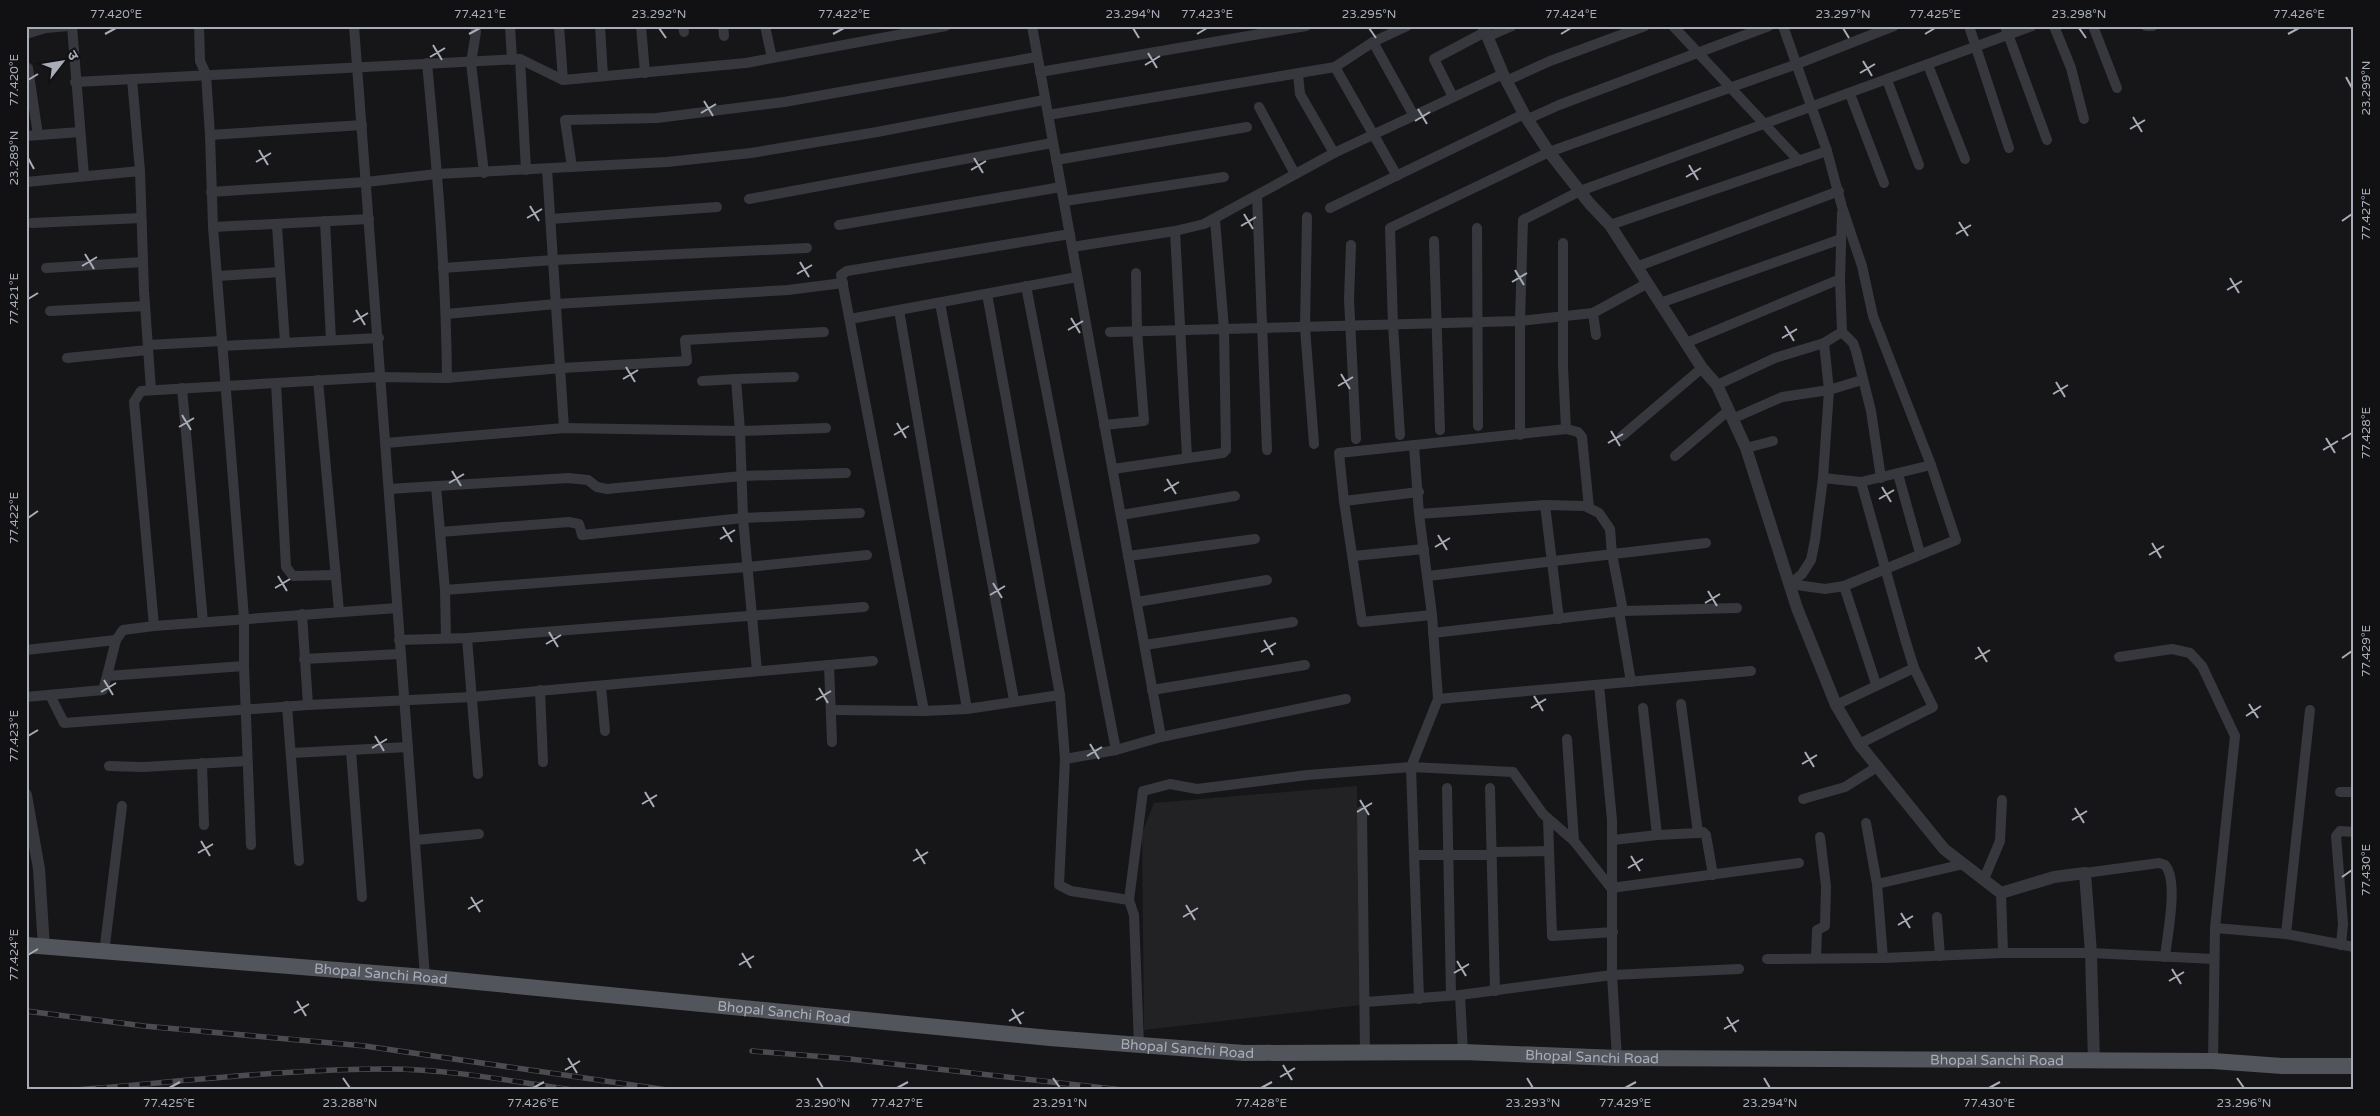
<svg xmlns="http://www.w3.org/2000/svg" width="2380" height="1116" viewBox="0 0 2380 1116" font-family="'Varela Round','Noto Sans Devanagari',sans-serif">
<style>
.built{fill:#222225}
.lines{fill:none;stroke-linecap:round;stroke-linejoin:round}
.minor{stroke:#37383d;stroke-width:10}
.tertiary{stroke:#37383d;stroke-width:12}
.primary{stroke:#53555c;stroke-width:16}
.rail-casing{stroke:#4a4c52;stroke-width:5.5}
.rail{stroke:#111113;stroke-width:4;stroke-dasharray:11;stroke-linecap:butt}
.ticks{fill:none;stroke:#a8adb8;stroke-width:2}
.labels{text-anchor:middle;stroke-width:5;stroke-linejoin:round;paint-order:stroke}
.street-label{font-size:14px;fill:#a8adb8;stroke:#111113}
.neatline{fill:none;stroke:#a8adb8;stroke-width:2}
.ticks-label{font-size:12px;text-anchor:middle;fill:#a8adb8}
</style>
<rect width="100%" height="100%" fill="#161618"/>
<path class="built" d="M1357,786l4,219 -217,25 -2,-197 12,-30z"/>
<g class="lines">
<g class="minor">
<path d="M72,26l12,150"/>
<path d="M199,26l1,35 6,13 4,61 3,92 31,391v48l7,179"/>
<path d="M354,26l71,951"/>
<path d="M475,26l1,6 -5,31 13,110"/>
<path d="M510,26l2,34"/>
<path d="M559,26l4,54"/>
<path d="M600,26l3,50"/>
<path d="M641,26l4,47"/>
<path d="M683,26l1,6"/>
<path d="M723,26l1,10"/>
<path d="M765,26l7,32"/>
<path d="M1032,26l129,711"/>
<path d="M1673,26l126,135"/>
<path d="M1783,26l44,125 15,56 20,59 11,50 58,149 25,75 -112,46"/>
<path d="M1969,26l40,122"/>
<path d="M2005,26l42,114"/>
<path d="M2054,26l17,42 13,51"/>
<path d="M2093,26l24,62"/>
<path d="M2146,26h7"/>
<path d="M26,34l20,-6 22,-2"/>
<path d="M1487,37l25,-11"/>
<path d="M1373,42l41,74"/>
<path d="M520,59l6,111"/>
<path d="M427,63c10,105 19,210 20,315"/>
<path d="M1928,65l37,94"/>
<path d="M1335,67l62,109"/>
<path d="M28,68l10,67"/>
<path d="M1040,72l266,-46"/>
<path d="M1298,74l2,20 34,59"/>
<path d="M132,79l8,92"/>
<path d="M1887,80l32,85"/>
<path d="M1506,81l44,-20 95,-35"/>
<path d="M75,82l445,-23 43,21 183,-17 200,-37"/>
<path d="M1850,94l34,89"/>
<path d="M1453,97l-19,-38 51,-27"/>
<path d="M1259,107l36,67"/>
<path d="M1048,115l287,-48 38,-25 34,-16"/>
<path d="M1528,119l31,-14 210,-79"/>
<path d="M210,135l152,-10"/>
<path d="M26,136l54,-4"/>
<path d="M1056,160l191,-33"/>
<path d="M572,167l-7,-47 92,-2 127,-16 252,-45"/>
<path d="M547,169l17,259"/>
<path d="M26,182l114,-11 4,120 7,99"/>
<path d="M211,192l155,-10 71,-8 230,-12 84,-9 126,-21 167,-32"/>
<path d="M1257,196l10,254"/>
<path d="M749,199l303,-56"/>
<path d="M1065,201l159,-24"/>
<path d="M1330,208l194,-94"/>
<path d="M1307,217l-2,111 9,116"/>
<path d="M551,219l166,-12"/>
<path d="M325,221l6,119"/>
<path d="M32,223l109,-5"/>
<path d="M839,225l222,-38"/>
<path d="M1610,225l217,-74"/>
<path d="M277,226l8,117"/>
<path d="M213,227l156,-8"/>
<path d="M1477,228l1,198"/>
<path d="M1175,231l12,226"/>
<path d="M1070,234l-223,37 -6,4 83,436 43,-2 93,-14 5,64 -6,126 12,6 58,9 5,15 5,130"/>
<path d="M1434,241l6,189"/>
<path d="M1563,243v124l3,62"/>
<path d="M1351,245l-2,54 7,140"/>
<path d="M1072,247l103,-16 29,-7 130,-71 169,-79"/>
<path d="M1636,267l203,-76"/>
<path d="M46,268l97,-6"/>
<path d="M443,268l111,-8 253,-12"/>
<path d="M218,276l62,-4"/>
<path d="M1026,286l90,464"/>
<path d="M987,294l73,401"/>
<path d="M940,303l74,397"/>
<path d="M1660,303l181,-64"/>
<path d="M899,310l68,399"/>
<path d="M50,311l95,-5"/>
<path d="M1593,313l3,22"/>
<path d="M446,314l110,-10 232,-14 55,-7"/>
<path d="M850,319l227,-42"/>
<path d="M1110,332l410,-11 73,-8 55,-30"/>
<path d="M1842,332l11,11 3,8 15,60 10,67"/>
<path d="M1686,343l154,-64"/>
<path d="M148,345l74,-4"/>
<path d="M223,346l156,-8"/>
<path d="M67,358l81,-8"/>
<path d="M736,379l58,-2"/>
<path d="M318,380l21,231"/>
<path d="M702,381l34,-2 4,52 3,87 14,153"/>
<path d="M276,383l10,184 7,9 43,-1"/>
<path d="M1717,385l58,-27 49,-15"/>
<path d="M182,388l21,234"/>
<path d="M1732,419l50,-22 47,-7 33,-10"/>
<path d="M1104,425l40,-4 -7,-90 -1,-58"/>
<path d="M1400,435l-7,-110 -3,-97 159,-76 248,-88 97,-38"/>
<path d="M1520,435v-114l3,-101 57,-29 452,-165"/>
<path d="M1622,436l80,-68"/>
<path d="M386,443l178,-15 176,3 86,-3"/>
<path d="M1414,445l5,69 13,101 6,84 -27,68 8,232"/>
<path d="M1746,448l27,-7"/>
<path d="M1675,456l54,-46"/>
<path d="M1113,469l110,-16 3,-3 -2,-121 -9,-109"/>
<path d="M1898,474l22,79"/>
<path d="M1823,478l38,4 70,-17"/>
<path d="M436,486l9,104 1,48"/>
<path d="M389,489l179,-11 20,2 9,7 10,2 135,-13 104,-3"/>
<path d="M1344,501l75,-9"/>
<path d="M1545,505l14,114"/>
<path d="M1419,514l126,-9 40,1 14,7 11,16 2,25 11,57"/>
<path d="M1121,515l114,-19"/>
<path d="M440,532l129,-10 10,2 3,11 161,-17 117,-5"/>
<path d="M1128,556l127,-17"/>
<path d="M1353,556l71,-7"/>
<path d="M1428,576l278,-33"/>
<path d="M1790,584l12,-10 9,-14 4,-20 8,-62 6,-88 -5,-47 18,-11 -2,-53 2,-66"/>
<path d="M1790,584l35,5 19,-3 32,98"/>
<path d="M445,590l303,-23 119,-12"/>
<path d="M1137,602l130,-22"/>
<path d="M1619,611l12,71"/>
<path d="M302,614l6,91"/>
<path d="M1432,615l-70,7 -18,-121 -5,-48 227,-24 12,3 4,5 7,71"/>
<path d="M154,626l-20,-224 7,-11 238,-14 68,1 115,-10 125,-7 -2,-21 139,-8"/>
<path d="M1433,633l190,-22 114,-3"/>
<path d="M467,638l11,136"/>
<path d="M399,640l68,-2 397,-31"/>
<path d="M1145,645l148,-23"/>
<path d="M26,650l90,-10 7,-10 31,-4 243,-18"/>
<path d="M2119,657l53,-8 18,4 12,13 33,70 -20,192 -2,133"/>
<path d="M304,659l96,-5"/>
<path d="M829,665l3,77"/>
<path d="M107,676l9,-36"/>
<path d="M1599,685l13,135v155l5,83"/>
<path d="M601,686l4,45"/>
<path d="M540,690l3,72"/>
<path d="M1152,690l153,-25"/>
<path d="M50,695l14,28 244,-18 164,-8 401,-36"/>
<path d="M26,697l77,-7 4,-14 137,-10"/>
<path d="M1438,699l313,-28"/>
<path d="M1836,705l78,-37"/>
<path d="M287,706l12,155"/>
<path d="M831,710l93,1"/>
<path d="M1567,739l7,102 37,47 188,-25"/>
<path d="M1859,744l74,-37 -19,-39 -9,-29 -44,-157"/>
<path d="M351,751l11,146"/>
<path d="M292,753l116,-6"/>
<path d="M1065,759l51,-9 45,-13 185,-38"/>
<path d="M202,763l2,62"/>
<path d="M109,766l34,1 104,-6"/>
<path d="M1447,788l4,207"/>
<path d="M1490,788l5,203"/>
<path d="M2340,792h14"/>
<path d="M1803,799l42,-12 32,-20"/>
<path d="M1362,811l3,241"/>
<path d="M1548,819l4,117 61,-4"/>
<path d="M1866,823l11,61 6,74"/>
<path d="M1698,833l5,-1 3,3 7,40"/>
<path d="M1657,835l41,-2 -17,-129"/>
<path d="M416,840l63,-6"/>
<path d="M1613,840l44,-5 -14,-127"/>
<path d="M1491,852l58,-1"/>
<path d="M1415,855h76"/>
<path d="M2085,873l74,-10 6,2c14,16 2,71 0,92"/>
<path d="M1984,879l16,-38 2,-41"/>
<path d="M1877,884l87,-20"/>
<path d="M2001,893l2,60"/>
<path d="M1129,900l14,-109 27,-7 27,5 110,-14 104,-8 102,5 30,42 31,27"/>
<path d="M1937,917l3,39"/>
<path d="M2215,928l71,6 68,13"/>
<path d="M2286,934l24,-224"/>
<path d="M2341,945l2,-21 -7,-88 4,-5 14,1"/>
<path d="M104,953l18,-147"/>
<path d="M1816,957l1,-27 8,-4 1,-40 -6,-49"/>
<path d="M1767,959l116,-1 120,-5h88l123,6"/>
<path d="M1460,995l3,57"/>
<path d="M1365,1002l95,-7 152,-20 127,-6"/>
</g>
<g class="tertiary">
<path d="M1483,26l20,48 21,40 25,38 41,52 20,21 92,143 15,17 29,63 51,160 39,97 23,39 85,105 57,44 53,-16 31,-4 6,80 3,109"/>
<path d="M26,795l13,74 5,79"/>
</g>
<path class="primary" id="s1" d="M26,945l399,32 625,61 194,15 219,-1 154,6 596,3 69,5h72"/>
<g class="rail-casing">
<g id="rail">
<path d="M26,1011l118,15 221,20 302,44"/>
<path d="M752,1051l98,8 272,31"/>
<path d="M74,1090c104,-8 209,-21 314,-21 61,0 123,12 184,21"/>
</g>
</g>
<use href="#rail" class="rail"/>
</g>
<path class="ticks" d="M659,28l7,10M1133,28l6,10M1369,28l7,10M1843,28l6,10M2079,28l7,10M105,34l11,-6M469,34l11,-6M833,34l11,-6M1197,34l10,-6M1561,34l10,-6M1925,34l10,-6M2288,34l11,-6M433,45l9,15M1148,53l9,15M430,57l15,-9M1863,61l9,15M1145,65l15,-9M1860,73l15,-9M2346,77l6,11M28,80l10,-6M704,101l9,15M1418,109l9,15M701,113l15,-9M2133,117l9,15M1415,121l15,-9M2130,129l15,-9M259,150l9,15M28,158l6,11M974,158l9,15M256,162l15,-9M1689,165l9,15M971,170l15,-9M1686,177l15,-9M530,206l9,15M1244,214l9,15M527,218l15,-9M2342,221l10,-7M1959,222l9,14M1241,226l15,-9M1956,234l15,-9M85,254l9,15M800,262l9,15M82,266l15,-9M1515,270l9,15M797,274l15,-9M2230,278l9,15M1512,282l15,-9M2227,290l15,-9M28,299l10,-6M356,310l9,15M1071,318l9,15M353,322l15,-9M1785,326l9,15M1068,330l15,-9M1782,338l15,-9M626,367l9,15M1341,374l9,15M623,379l15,-9M2056,382l9,15M1338,386l15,-9M2053,394l15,-9M182,415l9,15M897,423l9,15M179,427l15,-9M1611,431l9,15M894,435l15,-9M2326,438l9,15M2342,439l10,-6M1608,443l15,-9M2323,450l15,-9M452,471l9,15M1167,479l9,15M449,483l15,-9M1882,487l9,15M1164,491l15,-9M1879,499l15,-9M28,518l10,-7M723,527l9,15M1438,535l9,15M720,539l15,-9M2152,543l9,15M1435,547l15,-9M2149,555l15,-9M278,576l9,15M993,583l9,15M275,588l15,-9M1708,591l9,15M990,595l15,-9M1705,603l15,-9M549,632l9,15M1264,640l9,15M546,644l15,-9M1978,647l9,15M1261,652l15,-9M2342,658l10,-7M1975,659l15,-9M104,680l9,15M819,688l9,15M101,692l15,-9M1534,696l9,15M816,700l15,-9M2249,704l9,14M1531,708l15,-9M2246,716l15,-10M28,736l10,-6M375,736l9,15M1090,744l9,15M372,748l15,-9M1805,752l9,15M1087,756l15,-9M1802,764l15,-9M645,792l9,15M1360,800l9,15M642,804l15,-9M2075,808l9,15M1357,812l15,-9M2072,820l15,-9M201,841l9,15M916,849l9,15M198,853l15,-9M1631,856l9,15M913,861l15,-9M1628,868l15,-9M2342,877l10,-7M471,897l9,15M1186,905l9,15M468,909l15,-9M1901,913l9,15M1183,917l15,-9M1898,925l15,-9M742,953l9,15M28,955l10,-6M1457,961l9,15M739,965l15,-9M2172,969l9,15M1454,973l15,-9M2169,981l15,-9M297,1001l9,15M1012,1009l9,15M294,1013l15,-9M1727,1017l9,15M1009,1021l15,-9M1724,1029l15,-9M568,1058l9,15M1283,1065l9,15M565,1070l15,-9M1280,1077l15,-9M343,1078l7,10M817,1078l6,10M1053,1078l7,10M1527,1078l6,10M1764,1078l6,10M2237,1078l7,10M169,1088l11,-6M533,1088l11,-6M897,1088l11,-6M1261,1088l11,-6M1625,1088l11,-6M1989,1088l11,-6"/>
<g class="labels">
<g class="street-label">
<text dy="5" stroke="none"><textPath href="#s1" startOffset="356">Bhopal Sanchi Road</textPath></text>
<text dy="5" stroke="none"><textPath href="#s1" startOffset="761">Bhopal Sanchi Road</textPath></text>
<text dy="5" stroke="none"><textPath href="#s1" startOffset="1166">Bhopal Sanchi Road</textPath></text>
<text dy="5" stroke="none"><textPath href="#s1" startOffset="1571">Bhopal Sanchi Road</textPath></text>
<text dy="5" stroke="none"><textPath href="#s1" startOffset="1976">Bhopal Sanchi Road</textPath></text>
</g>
</g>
<rect width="2380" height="1116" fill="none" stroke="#111113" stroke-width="55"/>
<g transform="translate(62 62) rotate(59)" stroke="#111113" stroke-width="4" paint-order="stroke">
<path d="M0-4L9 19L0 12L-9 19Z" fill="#a8adb8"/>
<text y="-8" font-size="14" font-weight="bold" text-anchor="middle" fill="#a8adb8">उ</text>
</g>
<rect x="28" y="28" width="2324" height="1060" class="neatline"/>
<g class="ticks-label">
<text x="116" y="18">77.420°E</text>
<text x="480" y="18">77.421°E</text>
<text x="659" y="18">23.292°N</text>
<text x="844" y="18">77.422°E</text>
<text x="1133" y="18">23.294°N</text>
<text x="1207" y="18">77.423°E</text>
<text x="1369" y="18">23.295°N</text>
<text x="1571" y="18">77.424°E</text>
<text x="1843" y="18">23.297°N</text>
<text x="1935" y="18">77.425°E</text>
<text x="2079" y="18">23.298°N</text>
<text x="2299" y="18">77.426°E</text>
<text transform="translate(14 80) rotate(-90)" y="4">77.420°E</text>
<text transform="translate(2366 88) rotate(-90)" y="4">23.299°N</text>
<text transform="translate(14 158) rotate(-90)" y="4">23.289°N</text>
<text transform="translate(2366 214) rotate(-90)" y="4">77.427°E</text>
<text transform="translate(14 299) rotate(-90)" y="4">77.421°E</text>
<text transform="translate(2366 433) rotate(-90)" y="4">77.428°E</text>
<text transform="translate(14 518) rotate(-90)" y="4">77.422°E</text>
<text transform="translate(2366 651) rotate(-90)" y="4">77.429°E</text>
<text transform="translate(14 736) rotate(-90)" y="4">77.423°E</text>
<text transform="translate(2366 870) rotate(-90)" y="4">77.430°E</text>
<text transform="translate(14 955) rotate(-90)" y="4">77.424°E</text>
<text x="169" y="1107">77.425°E</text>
<text x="350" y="1107">23.288°N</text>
<text x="533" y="1107">77.426°E</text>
<text x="823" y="1107">23.290°N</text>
<text x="897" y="1107">77.427°E</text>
<text x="1060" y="1107">23.291°N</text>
<text x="1261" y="1107">77.428°E</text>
<text x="1533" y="1107">23.293°N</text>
<text x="1625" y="1107">77.429°E</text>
<text x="1770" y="1107">23.294°N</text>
<text x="1989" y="1107">77.430°E</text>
<text x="2244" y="1107">23.296°N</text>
</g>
</svg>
